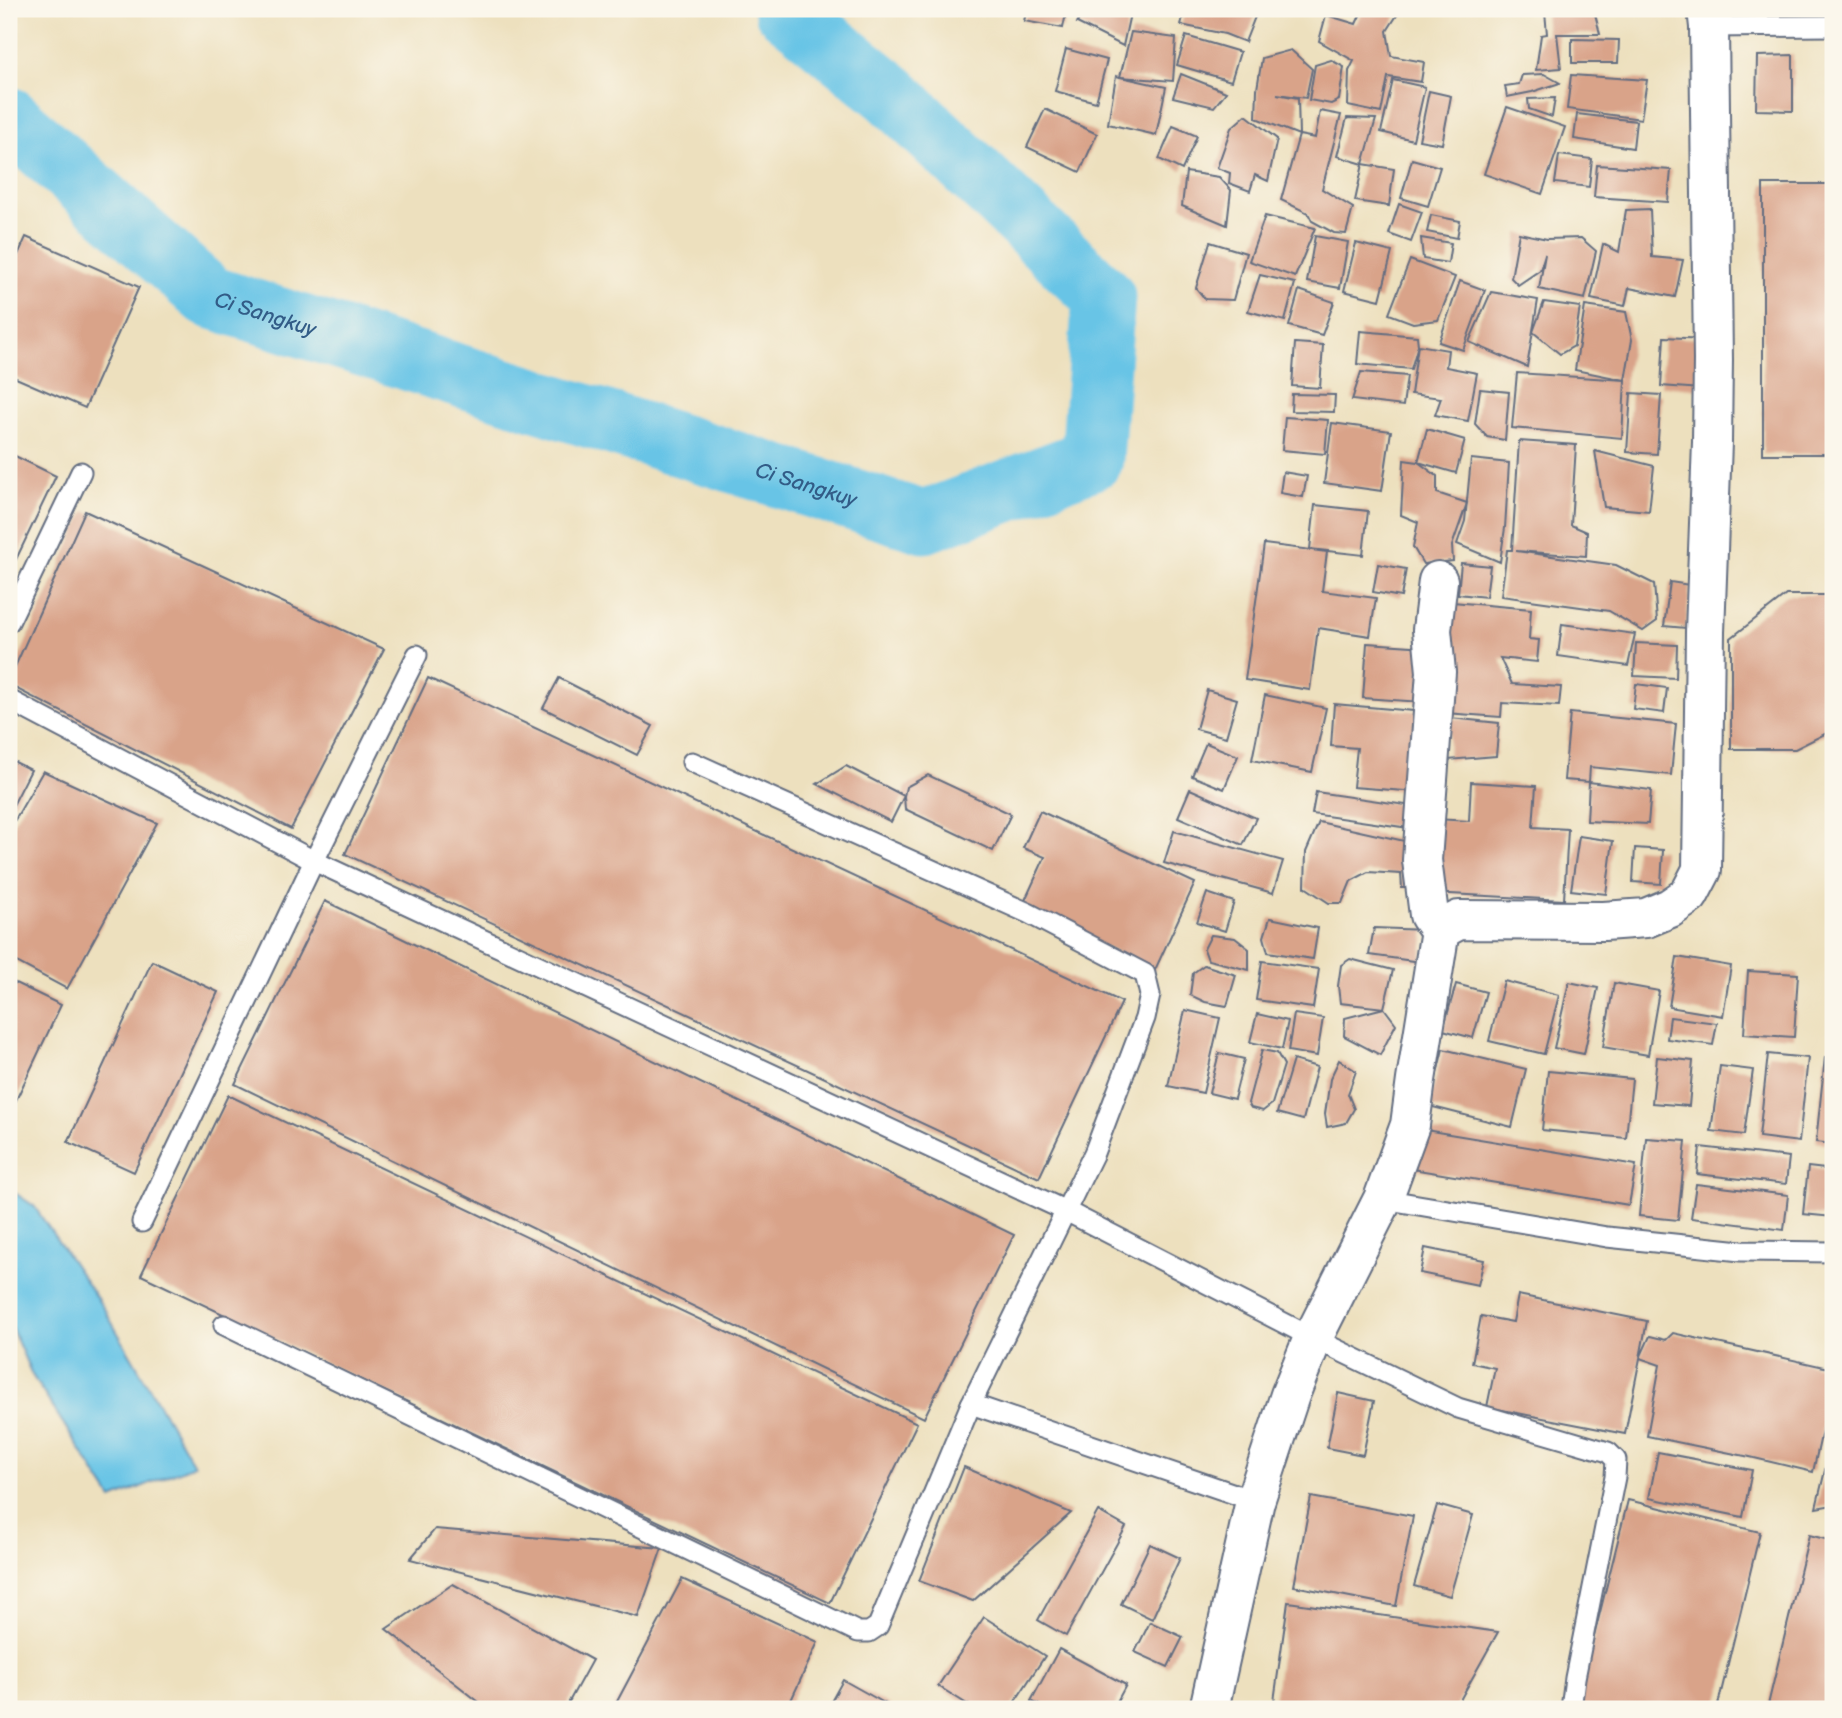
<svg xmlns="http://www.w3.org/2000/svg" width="1842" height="1718" viewBox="0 0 1842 1718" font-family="'Balsamiq Sans',sans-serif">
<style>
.water{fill:#68c4e6;stroke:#427aa2;stroke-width:2}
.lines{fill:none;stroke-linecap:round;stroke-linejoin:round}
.river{stroke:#68c4e6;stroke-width:63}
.building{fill:#d9a389}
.service-casing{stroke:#646d80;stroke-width:23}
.minor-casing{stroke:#646d80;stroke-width:42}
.tertiary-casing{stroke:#646d80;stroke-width:42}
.service{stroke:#fff;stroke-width:19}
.minor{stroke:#fff;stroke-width:38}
.tertiary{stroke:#fff;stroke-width:38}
.labels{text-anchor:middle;stroke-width:5;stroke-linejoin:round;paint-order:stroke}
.water-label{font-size:21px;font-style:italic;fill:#325c87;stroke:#fbf7ec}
</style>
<rect width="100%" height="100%" fill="#fbf7ec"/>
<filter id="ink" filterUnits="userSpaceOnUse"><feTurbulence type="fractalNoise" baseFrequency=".0143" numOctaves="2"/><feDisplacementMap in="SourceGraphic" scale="14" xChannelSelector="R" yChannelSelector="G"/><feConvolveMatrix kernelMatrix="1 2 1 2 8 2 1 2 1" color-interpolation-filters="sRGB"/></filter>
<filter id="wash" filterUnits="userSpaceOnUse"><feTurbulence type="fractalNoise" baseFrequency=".00686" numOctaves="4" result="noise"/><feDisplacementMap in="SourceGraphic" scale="28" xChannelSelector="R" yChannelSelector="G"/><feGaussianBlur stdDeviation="1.57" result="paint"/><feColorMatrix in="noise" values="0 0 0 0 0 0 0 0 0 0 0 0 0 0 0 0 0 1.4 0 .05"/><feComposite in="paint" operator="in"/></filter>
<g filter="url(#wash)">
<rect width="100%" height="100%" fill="#ede0be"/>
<path class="water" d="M9,1189l25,17 70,103 90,156 -82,34 -80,-124 -23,-53z"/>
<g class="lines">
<path class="river" id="s1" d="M9,118l201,179 714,225 168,-63 12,-162 -213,-203 -106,-85"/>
</g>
<g id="blocks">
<g class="building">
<path d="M1027,9h40l-4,19 -39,-7z"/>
<path d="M1084,9h47l-8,37 -46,-23z"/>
<path d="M1185,9h73l-13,33 -20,-8 -44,-9z"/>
<path d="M1363,9h38l-14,22 4,25 33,6 -3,20 -33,-5 -7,36 -33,-7 1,-35 5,-10 -35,-20 7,-26 30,9z"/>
<path d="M1519,9l75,1 6,24h-43l4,34 -25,2 5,-35 6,-1 -2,-22h-26z"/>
<path d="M1131,32l45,6 -3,43 -53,-4z"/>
<path d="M1186,36l54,16 -9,29 -54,-16z"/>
<path d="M1572,39l47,1 -1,23h-46z"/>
<path d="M1066,49l41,11 -11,42 -41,-11z"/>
<path d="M1291,50l21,19 -6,29 -29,-4 21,4 1,37 -43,-17 1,-29 5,-31z"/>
<path d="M1793,55v56l-37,-1 1,-54z"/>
<path d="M1331,60l13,7 -5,33 -8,4 -22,-4 6,-35z"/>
<path d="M1181,74l45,18 -12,15 -41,-10z"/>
<path d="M1544,74l16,9 -28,9 -25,5 -2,-11 14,-2 3,-9z"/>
<path d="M1571,75l76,5 -6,39 -74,-10z"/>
<path d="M1116,76l50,11 -10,48 -48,-11z"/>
<path d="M1393,80l32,7 -12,53 -32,-8z"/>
<path d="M1429,91l22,5 -9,48 -23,-4z"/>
<path d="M1555,98l-3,19 -23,-8 -1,-10z"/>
<path d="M1507,107l58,20 -23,67 -58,-20z"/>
<path d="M1045,109l52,25 -17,38 -53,-25z"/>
<path d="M1320,111l21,4 -19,74 31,19 -7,26 -12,-1 -22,-12 -4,-8 -27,-13 18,-65 16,3z"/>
<path d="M1577,114l59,7 -3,27 -59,-9z"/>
<path d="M1246,115l31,24 -9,42 -13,-6 -5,16 -21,-8 1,-10 -13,-5 14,-40z"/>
<path d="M1347,118l29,1 -13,45 -26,-8z"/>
<path d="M1173,126l24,10 -15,34 -23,-11z"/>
<path d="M1559,155l33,4 -3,28 -34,-4z"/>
<path d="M1412,159l28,8 -12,39 -27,-8z"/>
<path d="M1363,164l31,5 -5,37 -34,-5z"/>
<path d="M1597,165l74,5 -3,32 -74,-5z"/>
<path d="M1186,172l33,5 12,13 -4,35 -45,-19z"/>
<rect x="1763" y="184" width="70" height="270"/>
<path d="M1399,204l23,8 -11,30 -22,-8z"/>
<path d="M1650,209l2,48 31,3 -8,37 -46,-9 -4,18 -34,-7 12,-55 16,8 7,-42z"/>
<path d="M1431,215l29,6 -3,17 -30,-6z"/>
<path d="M1265,216l50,12 -20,49 -46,-16z"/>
<path d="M1519,233l28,6 34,-1 15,13 -11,48 -46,-10 6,-35 -5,16 -22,15 -7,-7z"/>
<path d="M1315,236l33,6 -8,46 -33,-6z"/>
<path d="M26,237l113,50 -54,121 -76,-33v-100z"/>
<path d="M1421,238l30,5 -3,20 -25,-4z"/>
<path d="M1210,242l36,11 -13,47 -28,-1 -9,-11z"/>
<path d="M1356,243l36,9 -12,48 -36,-9z"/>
<path d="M1410,260l45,17 -17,43 -25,3 -24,-9z"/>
<path d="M1260,275l35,8 -10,38 -37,-10z"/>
<path d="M1460,281l25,9 -22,60 -24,-8z"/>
<path d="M1299,290l35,12 -12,33 -33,-9z"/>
<path d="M1491,292l47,8 -11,67 -58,-25z"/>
<path d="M1544,302l36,5 -6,39 -14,8 -27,-22z"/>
<path d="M1585,306l41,6 6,28 -7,40 -3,58 -110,-10 5,-55 108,7 -50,-10z"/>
<path d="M1360,331l57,5 1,9 30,5 -2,17 31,6 -9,48 -33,-6 6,-17 -30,-4 7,-49 -7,24 -54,-5z"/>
<path d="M1664,337l41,2 -3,50 -41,-3z"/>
<path d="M1295,343l28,2 -3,43 -28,-2z"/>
<path d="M1361,372l46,4 -4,30 -51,-6z"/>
<path d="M1480,389l29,3 -4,48 -18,-3 -12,-13z"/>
<path d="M1631,393l30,2 -4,59 -30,-2z"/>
<path d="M1292,394l43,1 -1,17 -43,-1z"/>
<path d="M1285,417l43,3 -3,34 -43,-4z"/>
<path d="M1332,423l59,8 -9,60 -58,-8z"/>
<path d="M1427,429l38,11 -9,33 -38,-11z"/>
<path d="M1519,441l57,4 -5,80 16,7 -1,24 -70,-5 100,14 38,19 3,37 -14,10 -34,-20 -108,-15 6,-46h5z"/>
<path d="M1595,451l59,15 -5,45 -45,-4z"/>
<path d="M9,453l47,23 -47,98z"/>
<path d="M1471,459l38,4 -4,65 -5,34 -43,-18 8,-23z"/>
<path d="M1404,460l14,2 19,14v17l30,10 -15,43 1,15 -30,3 -10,-17 5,-25 -17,-7z"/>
<path d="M1283,472l24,4 -4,21 -23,-4z"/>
<path d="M1315,505l53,6 -5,44 -53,-6z"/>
<path d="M85,511l299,138 -93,180 -282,-144v-5z"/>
<path d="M1264,544l63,8 -5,39 54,7 -6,38 -52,-8 -8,62 -65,-10z"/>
<path d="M1461,563l29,3 -4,31 -28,-3z"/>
<path d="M1378,564l28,5 -5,28 -28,-5z"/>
<path d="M1670,582l20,3 -4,43 -22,-2z"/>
<path d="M1786,595h47v135l-38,19h-64v-111z"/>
<path d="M1441,601l90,8 -2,30 10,1 -2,22 -37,-4 12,26 49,3 -2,19 -57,-3 -1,14 -56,-4z"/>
<path d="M1562,624l73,10 -7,32 -70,-10z"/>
<path d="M1367,643l59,4 -4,55 -59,-4z"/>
<path d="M1636,643l41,2 -1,33 -42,-2z"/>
<path d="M428,678l694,324 -83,176 -694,-324z"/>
<path d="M559,678l94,48 -16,29 -94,-47z"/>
<path d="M1636,684l31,4 -3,25 -31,-4z"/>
<path d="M1207,690l30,9 -11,38 -30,-8z"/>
<path d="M1265,695l61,13 -14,64 -60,-12z"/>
<path d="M1334,704l91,8 -7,80 -65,-5 4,-39 -26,-2z"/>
<path d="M1570,713l106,11 -5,51 -81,-8 -1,15 -25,-2z"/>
<path d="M1450,718l49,5 -3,33 -48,4z"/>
<path d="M1206,743l32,13 -14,33 -32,-13z"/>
<path d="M9,759l22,11 -22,43z"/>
<path d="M846,766l58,30 2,-9 22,-12 83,39 -18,37 -88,-42 -1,-13 -13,26 -74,-38z"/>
<path d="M43,771l114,52 -90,166 -58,-31v-128z"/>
<path d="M1471,782l65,4 -3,41 35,2 -4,71 -132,-7 4,-74 33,2z"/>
<path d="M1589,782l62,8 -3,34 -61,-3z"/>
<path d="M1190,789l66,29 -13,27 -65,-28z"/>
<path d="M1316,792l104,15 -4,22 -104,-15z"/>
<path d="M1040,811l155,72 -40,87 -134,-61 24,-52 -22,-9z"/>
<path d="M1319,822l99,22 -1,44h-15l-1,-14 -33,-2 -17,9 -9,22h-13l-24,-16 1,-35z"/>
<path d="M1174,831l109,30 -10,32 -109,-30z"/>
<path d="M1579,836l34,5 -7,53 -35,-4z"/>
<path d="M1635,848l28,2 -2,34 -28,-2z"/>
<path d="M1207,893l27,9 -9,29 -28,-9z"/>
<path d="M325,901l689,334 -90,183 -689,-334z"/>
<path d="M1270,918l48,10 -5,31 -45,-7 -4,-15z"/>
<path d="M1374,928l51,2 -4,32 -52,-7z"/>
<path d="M1211,935l24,3 14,11v21l-41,-10 -4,-11z"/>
<path d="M1677,957l54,9 -8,50 -54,-9z"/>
<path d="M1350,959l43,11 -9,38 -44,-5 -2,-17 3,-21z"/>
<path d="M152,961l66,31 -84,180 -66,-30z"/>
<path d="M1262,961l57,8 -6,39 -57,-8z"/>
<path d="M1204,965l32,10 -9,31 -22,-4 -15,-7 3,-22z"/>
<path d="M1748,971l50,3 -4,63 -50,-3z"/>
<path d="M9,980l52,25 -52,110z"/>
<path d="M1504,981l55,14 -15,59 -55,-13z"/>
<path d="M1569,982l29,6 -14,66 -30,-6z"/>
<path d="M1614,983l45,8 -11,64 -45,-8z"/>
<path d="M1456,984l30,8 -13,46 -30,-8z"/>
<path d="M1384,1008l12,16 -16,31 -36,-19 1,-18z"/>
<path d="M1185,1010l35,8 -17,75 -35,-7z"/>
<path d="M1257,1014l31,7 -6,28 -32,-7z"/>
<path d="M1294,1014l29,4 -6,38 -29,-5z"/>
<path d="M1670,1017l47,6 -4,22 -46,-6z"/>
<path d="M1443,1049l83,20 -14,58 -83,-21z"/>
<path d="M1262,1050l15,3 7,12 -12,39 -9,7 -12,-3 -3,-5z"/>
<path d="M1219,1053l25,6 -10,40 -25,-6z"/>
<path d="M1768,1054l40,4 -9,84 -40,-5z"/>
<path d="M1657,1057l36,4 -4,45 -37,-3z"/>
<path d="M1825,1057l8,1v86l-17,-2z"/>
<path d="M1293,1060l24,7 -14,53 -26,-7z"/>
<path d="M1339,1060l17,11 -8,23 6,15 -8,14 -19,4 -2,-13 5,-35z"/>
<path d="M1720,1066l33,4 -9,65 -33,-4z"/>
<path d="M1548,1071l84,8 -6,59 -84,-8z"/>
<path d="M228,1095l689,328 -87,180 -689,-328z"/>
<path d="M1419,1129l217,36 -7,40 -217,-36z"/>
<path d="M1646,1138l40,3 -8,79 -39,-4z"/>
<path d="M1700,1147l89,10 -3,27 -89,-10z"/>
<path d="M1808,1167l25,3v47l-30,-3z"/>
<path d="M1696,1184l92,11 -4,35 -93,-12z"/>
<path d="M1425,1248l59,12 -6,25 -58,-12z"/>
<path d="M1518,1295l129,26 -7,37 10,-22 16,4 7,-7 160,36v12l-20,91 -63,-15 -103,-21 13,-71 -20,-7 -15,76 -138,-27 8,-39 -23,-5 9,-47 32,6z"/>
<path d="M1338,1393l36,8 -11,54 -36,-7z"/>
<path d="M1832,1441l1,64 -17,3z"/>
<path d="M1658,1452l94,18 -9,47 -94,-19z"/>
<path d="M964,1467l107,46 -98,88 -54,-20z"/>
<path d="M1311,1497l102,19 -17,90 -102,-20z"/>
<path d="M1628,1500l132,32 -43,177h-141z"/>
<path d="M1437,1505l36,10 -23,81 -36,-10z"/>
<path d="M1098,1511l28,16 -60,109 -28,-16z"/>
<path d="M435,1529l227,19 -24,69 -228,-58z"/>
<path d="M1809,1535l24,6v168h-66z"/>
<path d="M1150,1544l30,14 -28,61 -31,-15z"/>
<path d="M682,1579l136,63 -31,67h-174z"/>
<path d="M453,1584l139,76 -27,49h-77l-102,-80z"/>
<path d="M1288,1602l210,30 -43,77h-138l-43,-8z"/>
<path d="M984,1617l61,39 -35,53h-35l-37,-23z"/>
<path d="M1150,1622l33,15 -15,30 -33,-15z"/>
<path d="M1059,1649l67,36 -13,24h-66l-16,-8z"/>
<path d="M843,1680l52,29h-68z"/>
</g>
</g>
</g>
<g filter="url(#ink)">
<use href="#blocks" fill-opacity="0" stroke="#646d80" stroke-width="2"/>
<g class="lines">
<g class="service-casing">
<g id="service">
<path d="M1709,27l124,-1"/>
<path d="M9,622l72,-150"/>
<path d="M9,700l305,161 752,350 247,127 145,70 150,44 8,8 -1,17 -40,201 -4,31"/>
<path d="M1383,1199l224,38 134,14 92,1"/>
<path d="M142,1222l172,-361 103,-206"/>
<path d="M224,1325l634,307h11l9,-6 93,-222 123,-251 51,-135 5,-23 -5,-21 -117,-61 -336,-151"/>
<path d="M971,1404l284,97"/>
</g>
</g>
<g class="minor-casing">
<path id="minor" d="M1438,581l-6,49 4,42 -14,188 7,55 11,15"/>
</g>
<g class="tertiary-casing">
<path id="tertiary" d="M1209,1709l46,-208 35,-106 23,-57 70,-139 27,-74 6,-45 24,-150 19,-10 145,1 42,-3 24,-10 19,-13 13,-25 3,-238 7,-190 1,-82 -4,-333 -2,-18"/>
</g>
<use href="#service" class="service"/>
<use href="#minor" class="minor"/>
<use href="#tertiary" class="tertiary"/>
</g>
</g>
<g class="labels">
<g class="water-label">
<text dy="7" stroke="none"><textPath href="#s1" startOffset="327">Ci Sangkuy</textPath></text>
<text dy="7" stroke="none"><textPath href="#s1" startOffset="894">Ci Sangkuy</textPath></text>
</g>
</g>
<rect width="1842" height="1718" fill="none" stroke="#fbf7ec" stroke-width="35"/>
</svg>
